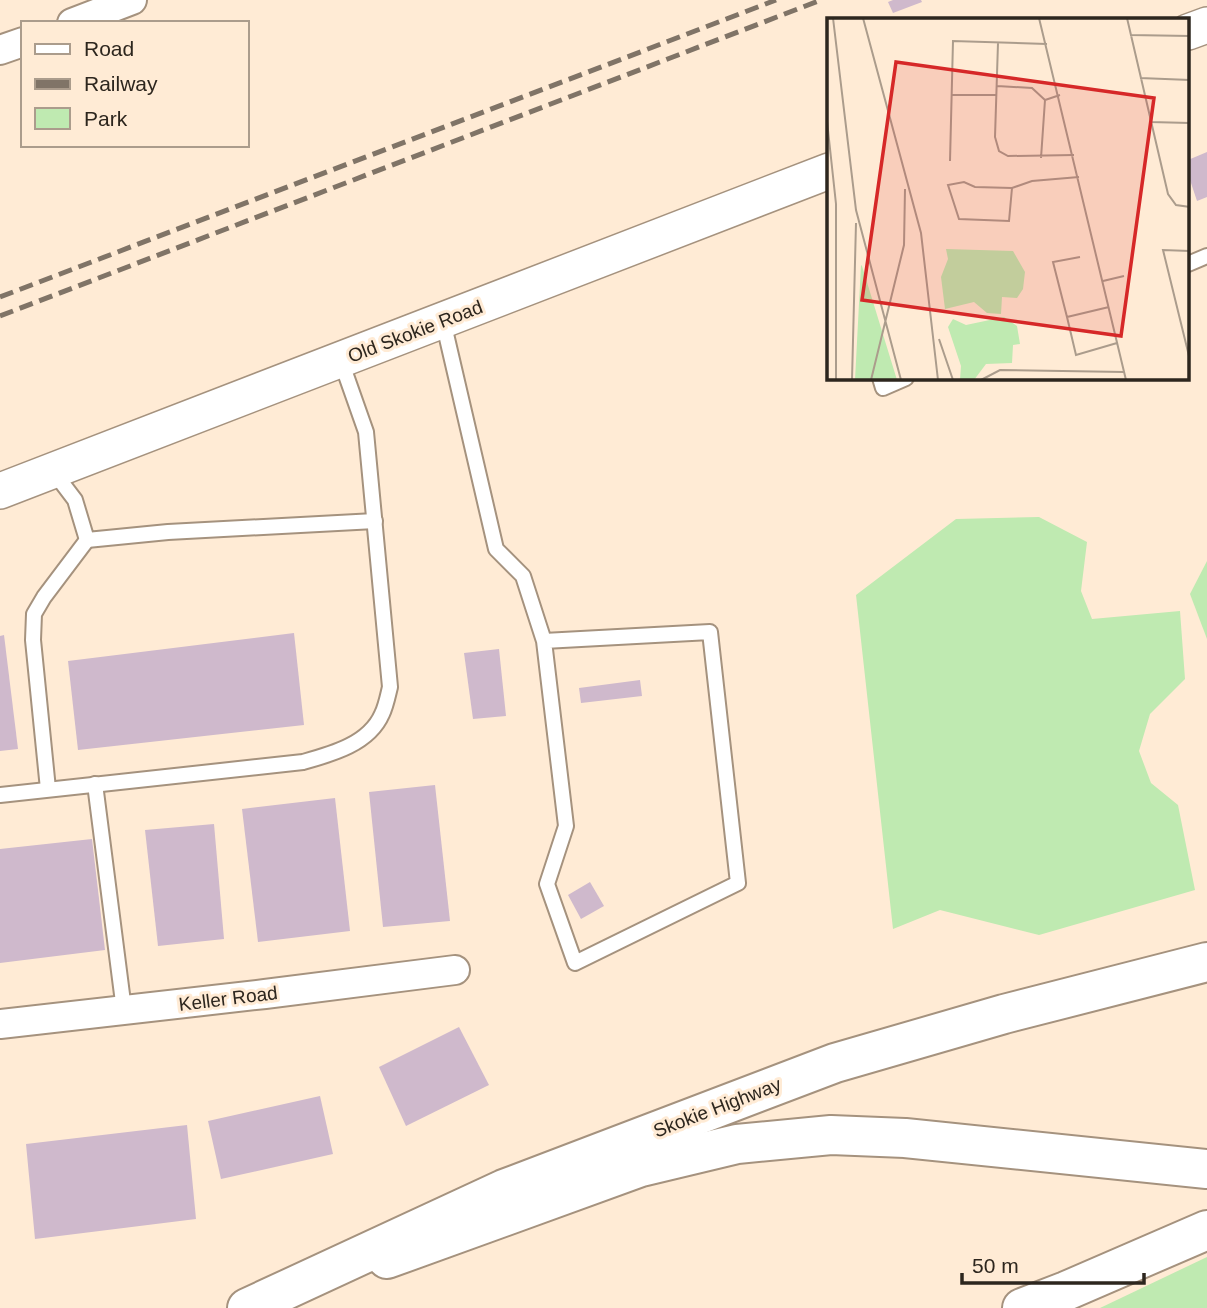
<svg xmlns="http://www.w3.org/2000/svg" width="1207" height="1308" viewBox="0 0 1207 1308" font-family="Arial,sans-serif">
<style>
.green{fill:#bfeab1}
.building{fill:#cfb9cc}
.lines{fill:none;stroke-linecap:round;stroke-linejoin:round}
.service-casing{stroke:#a5927e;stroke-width:18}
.minor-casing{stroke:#a5927e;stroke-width:32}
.tertiary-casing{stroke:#a5927e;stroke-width:38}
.primary-casing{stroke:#a5927e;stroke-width:42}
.trunk-casing{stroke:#a5927e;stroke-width:42}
.service{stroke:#fff;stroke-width:14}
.minor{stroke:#fff;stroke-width:28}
.tertiary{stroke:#fff;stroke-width:35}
.primary{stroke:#fff;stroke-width:38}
.trunk{stroke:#fff;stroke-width:38}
.rail{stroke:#807467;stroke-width:5;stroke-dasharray:14 7;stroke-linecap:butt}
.labels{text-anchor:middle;stroke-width:6;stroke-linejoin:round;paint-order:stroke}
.street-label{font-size:19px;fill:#2d261e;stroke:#ffebd5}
.inset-road{fill:none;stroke:#ab9c8c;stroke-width:2}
.view{fill:#d62828;fill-opacity:0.15;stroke:#d62828;stroke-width:3.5}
.inset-edge{fill:none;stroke:#2d261e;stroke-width:3.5}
</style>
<rect width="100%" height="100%" fill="#ffebd5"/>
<g class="green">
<path d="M1039,517l48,25 -6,49 11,28 88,-8 5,68 -35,35 -11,37 12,32 27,22 17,85 -156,45 -99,-25 -47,19 -37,-334 100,-76z"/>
<path d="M1207,561v78l-17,-45z"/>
<path d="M1207,1257v51h-107z"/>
</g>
<g class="building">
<path d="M893,0h28l1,2 -29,11 -5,-11z"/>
<path d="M1207,152v45l-10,4 -9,-27v-14z"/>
<path d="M294,633l10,92 -226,25 -10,-89z"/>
<path d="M4,635l14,114 -18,2v-115z"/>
<path d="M499,649l7,67 -33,3 -9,-66z"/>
<path d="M640,680l2,16 -61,7 -2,-15z"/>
<path d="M435,785l15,136 -67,6 -14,-135z"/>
<path d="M335,798l15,133 -92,11 -16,-133z"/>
<path d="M214,824l10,115 -66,7 -13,-116z"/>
<path d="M92,839l13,111 -105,13v-114z"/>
<path d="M590,882l14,24 -23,13 -13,-24z"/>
<path d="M459,1027l30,58 -83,41 -27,-59z"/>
<path d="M320,1096l13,58 -112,25 -13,-58z"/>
<path d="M187,1125l9,94 -161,20 -9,-95z"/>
</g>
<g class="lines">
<g class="service-casing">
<g id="service">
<path d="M1188,264l19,-8"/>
<path d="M443,321l53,228 27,27 21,65 22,185 -19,58 28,79 163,-80 -28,-251 -166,9"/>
<path d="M880,378l3,10 23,-10"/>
<path d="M53,471l22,29 12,40 81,-8 207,-11"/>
<path d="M95,784l29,226"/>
<path d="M48,789l-15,-149 1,-26 10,-17 43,-57"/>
<path d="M0,795l303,-33c29,-8 66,-18 79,-48 4,-8 6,-19 8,-27l-24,-255 -25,-71"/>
</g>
</g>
<g class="minor-casing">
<g id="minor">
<path d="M72,23l60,-23"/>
<path d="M0,50l23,-8"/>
<path d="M0,1024l265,-30 190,-24"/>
</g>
</g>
<g class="tertiary-casing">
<g id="tertiary">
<path d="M1188,32l19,-7"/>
<path d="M0,491l829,-320"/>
</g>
</g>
<g class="primary-casing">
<path id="primary" d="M387,1259l254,-92 96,-23 94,-9 74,3 302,31"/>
</g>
<g class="trunk-casing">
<g id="trunk">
<path d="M247,1308l257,-119 331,-126 169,-49 203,-52"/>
<path d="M1022,1308l44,-17 141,-61"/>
</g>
</g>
<use href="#service" class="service"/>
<use href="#minor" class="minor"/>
<use href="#tertiary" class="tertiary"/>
<use href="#primary" class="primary"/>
<use href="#trunk" class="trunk"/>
<g class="rail">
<path d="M0,297l776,-297"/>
<path d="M0,316l821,-316"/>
</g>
</g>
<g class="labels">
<g class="street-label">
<text transform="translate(415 331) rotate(-21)" y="7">Old Skokie Road</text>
<text transform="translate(228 998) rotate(-7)" y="7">Keller Road</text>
<text transform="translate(717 1107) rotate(-21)" y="7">Skokie Highway</text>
</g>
</g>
<g transform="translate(827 18)">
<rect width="362" height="362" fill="#ffebd5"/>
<path d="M119,231l67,2 12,21 -2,17 -6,9 -15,-1 -1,17 -14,-1 -13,-11 -29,7 -4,-32 7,-18zM34,247l1,1 35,114h-42zM177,299l13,9 3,18 -7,1 -1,18 -26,1 -12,16h-14l1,-14 -13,-39 5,-8 13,6z" fill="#bfeab1"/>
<path class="inset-road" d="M6,0l23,192 45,170M36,0l58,215 17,147M212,0l87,362M300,0l41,176 8,11 14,2M303,17l60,1M171,25l-3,94 4,14 9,5 66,-1M313,60l50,2M170,68l35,2 13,12M124,77h46M0,103l9,83v176M323,104l40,1M214,140l4,-58 15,-5M123,143l3,-120 94,3M185,170l-3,33 -50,-2 -11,-34 16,-3 11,5 37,1 20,-7 47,-4M253,239l-27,5 14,55 42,-10M276,263l21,-5M240,299l9,38 41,-12M112,321l14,41M362,338l-26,-106 27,1M25,362l4,-157M44,362l33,-135 1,-56M154,362l19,-10 124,2"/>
<path class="view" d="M69,44l258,36 -33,238 -259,-36z"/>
<rect width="362" height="362" class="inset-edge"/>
</g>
<rect x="21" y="21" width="228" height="126" fill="#ffebd5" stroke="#ab9c8c" stroke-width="2"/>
<rect x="35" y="44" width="35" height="10" fill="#ffffff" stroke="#ab9c8c" stroke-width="2"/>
<text x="84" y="56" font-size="21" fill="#2d261e">Road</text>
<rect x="35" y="79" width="35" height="10" fill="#807467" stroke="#ab9c8c" stroke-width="2"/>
<text x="84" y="91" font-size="21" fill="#2d261e">Railway</text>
<rect x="35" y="108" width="35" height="21" fill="#bfeab1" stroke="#ab9c8c" stroke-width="2"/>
<text x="84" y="126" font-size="21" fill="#2d261e">Park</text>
<path d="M962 1273v10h182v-10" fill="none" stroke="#2d261e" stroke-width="3.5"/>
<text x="972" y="1273" font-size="21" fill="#2d261e" stroke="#ffebd5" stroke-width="5" paint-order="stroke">50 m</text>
</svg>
